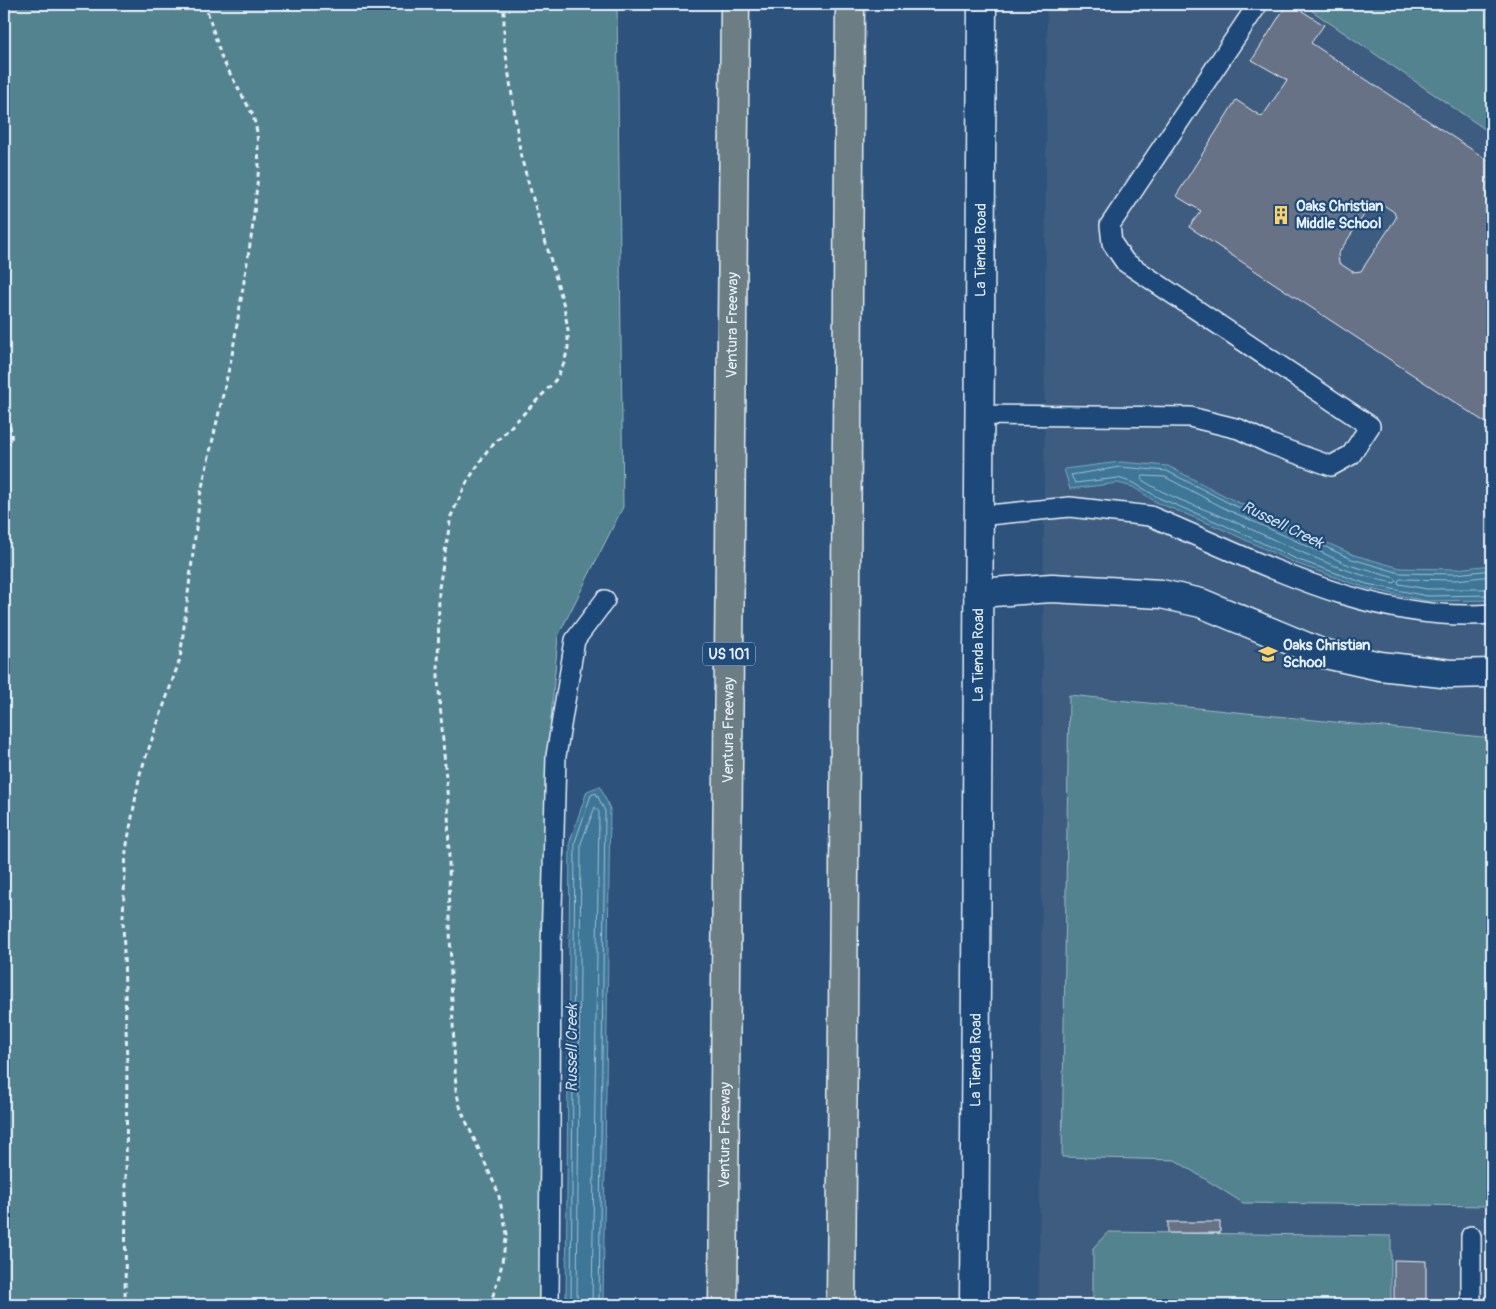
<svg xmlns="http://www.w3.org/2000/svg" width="1496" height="1309" viewBox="0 0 1496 1309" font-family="Pangolin,sans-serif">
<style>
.built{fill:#3e5c7f}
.green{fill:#52838f;stroke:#9dbac4}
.water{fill:#3d7697;stroke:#81a7be}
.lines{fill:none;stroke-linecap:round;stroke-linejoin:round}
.shore{stroke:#a4c0d1;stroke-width:1}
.building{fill:#677286;stroke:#e8f1f8;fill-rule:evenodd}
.service-casing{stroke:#e8f1f8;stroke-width:22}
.minor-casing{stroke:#e8f1f8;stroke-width:31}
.tertiary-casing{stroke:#e8f1f8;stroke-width:31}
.motorway-casing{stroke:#e8f1f8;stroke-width:31}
.path{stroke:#e8f1f8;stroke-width:3;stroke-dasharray:5 4;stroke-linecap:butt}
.service{stroke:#1f4a7a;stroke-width:19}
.minor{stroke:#1f4a7a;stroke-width:28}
.tertiary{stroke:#1f4a7a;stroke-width:28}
.motorway{stroke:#6c7e84;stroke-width:28}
.labels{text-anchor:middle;stroke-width:4.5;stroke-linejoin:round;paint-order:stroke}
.shield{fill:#1f4a7a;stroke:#acbfd2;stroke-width:1}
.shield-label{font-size:14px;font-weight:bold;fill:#e8f1f8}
.poi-label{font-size:15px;font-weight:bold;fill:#e8f1f8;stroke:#1f4a7a;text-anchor:start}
.street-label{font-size:15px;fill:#e8f1f8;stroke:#1f4a7a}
.water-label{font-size:16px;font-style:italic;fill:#cedfe9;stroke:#1f4a7a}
</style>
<rect width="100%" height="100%" fill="#2d527c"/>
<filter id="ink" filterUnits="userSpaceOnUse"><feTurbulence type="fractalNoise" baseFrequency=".02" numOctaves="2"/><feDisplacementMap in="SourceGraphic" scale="10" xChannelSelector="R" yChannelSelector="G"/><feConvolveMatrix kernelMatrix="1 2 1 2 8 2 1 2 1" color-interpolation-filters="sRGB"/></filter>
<g filter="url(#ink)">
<path class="built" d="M1047,4h445v1301h-453z"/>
<g class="green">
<path d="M4,4h613l6,503 -65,129 -10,117 -4,552h-540z"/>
<path d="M1302,4h190v130z"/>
<path d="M1069,695l423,43v390l-3,14v64l-246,-3 -68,-43 -113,-3z"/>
<path d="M1108,1232l283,4v69h-298v-57z"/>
</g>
<g class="water">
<path d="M1120,462l48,4 65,34 121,55 46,13 56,1 36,-4v35l-66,1 -60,-13 -71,-25 -73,-34 -66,-27 -23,-15 -15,-4 -48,6 -6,-20z"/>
<path d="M600,786l10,23 -7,496h-37l4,-464 17,-50z"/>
</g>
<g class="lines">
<g class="shore">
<path d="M1143,476l22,1 63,33 121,55 46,13 2,3 -3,2c-60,-12 -113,-41 -168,-65 -29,-12 -58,-21 -84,-38z"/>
<path d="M1492,570l-36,4 -56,-1 -48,-14 -121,-55 -64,-33 -47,-4 -49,8 4,8 43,-5 16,5 25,15 65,27 72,34 71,25 60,12 65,-1"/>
<path d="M1492,576l-36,4 -56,-1 -2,2 1,3 28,5h65"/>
<path d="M571,1305l4,-463 16,-47 5,-2 9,18 -6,494"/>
<path d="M577,1305l4,-462 14,-36 4,5 -7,493"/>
</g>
</g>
<g class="building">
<path d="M1287,4h4l33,21 -13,18 181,120v264l-303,-200 12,-16 -25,-15 60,-96 26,17 25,-37 -35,-20zM1379,202l15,10 2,6 -35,53 -8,1 -14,-9 -1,-9 34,-51z"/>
<rect x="1168" y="1222" width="52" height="11"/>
<path d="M1394,1260l32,1v44h-32z"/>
</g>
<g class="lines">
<g class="service-casing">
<g id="service">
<path d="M980,415l210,2 49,12 31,15 61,22 20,-11 19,-29 -245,-164 -13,-19 -2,-18 148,-221"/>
<path d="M978,516l92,-9 80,9c108,45 222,108 342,98"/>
<path d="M549,1305l2,-358 5,-191 19,-116 30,-40"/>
<path d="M1471,1305v-69"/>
</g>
</g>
<g class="minor-casing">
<path id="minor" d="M978,593l74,-5 109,6 40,9 120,50 59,13 71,8 41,-1"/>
</g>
<g class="tertiary-casing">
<g id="tertiary">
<path id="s1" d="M974,1305l8,-1301"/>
</g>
</g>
<g class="motorway-casing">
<g id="motorway">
<path id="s2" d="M723,1305l12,-1301"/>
<path d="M841,1305l9,-1301"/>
</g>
</g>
<g class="path">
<path d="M4,418c7,7 8,14 7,24l-7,6"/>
<path d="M125,1305l2,-243 -4,-145 3,-67 14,-76 40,-115 20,-163 32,-141 20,-123 7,-66 -2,-34 -4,-17 -31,-56 -17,-55"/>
<path d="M490,1305l10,-32 7,-39 -9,-42 -37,-82 -5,-20 -5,-111 -3,-176 -10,-124 1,-91 12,-72 16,-34 20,-31 58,-59 12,-14 7,-15 4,-15v-18l-4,-24 -43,-149 -17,-116v-37"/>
</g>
<use href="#service" class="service"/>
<use href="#minor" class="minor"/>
<use href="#tertiary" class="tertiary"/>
<use href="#motorway" class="motorway"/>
</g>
</g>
<defs>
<g id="building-bare" transform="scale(1.5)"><path d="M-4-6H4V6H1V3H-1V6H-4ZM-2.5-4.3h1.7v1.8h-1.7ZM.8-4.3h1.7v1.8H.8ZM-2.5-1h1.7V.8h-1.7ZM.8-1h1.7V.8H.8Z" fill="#ffd166" stroke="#1f4a7a" stroke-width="2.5" paint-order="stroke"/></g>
<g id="school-bare" transform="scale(1.5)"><path d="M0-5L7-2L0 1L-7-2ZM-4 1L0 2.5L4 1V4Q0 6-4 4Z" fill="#ffd166" stroke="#1f4a7a" stroke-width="2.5" paint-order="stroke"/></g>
</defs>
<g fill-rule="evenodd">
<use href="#building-bare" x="1281" y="215"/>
<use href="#school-bare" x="1268" y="654"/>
</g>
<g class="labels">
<rect class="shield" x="703" y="642.5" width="52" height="23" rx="4"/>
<g class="shield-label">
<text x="729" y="659">US 101</text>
</g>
<g class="poi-label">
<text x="1296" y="211">Oaks Christian<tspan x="1296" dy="17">Middle School</tspan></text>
<text x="1283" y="650">Oaks Christian<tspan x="1283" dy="17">School</tspan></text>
</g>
<g class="street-label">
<text dy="5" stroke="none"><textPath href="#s1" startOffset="1055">La Tienda Road</textPath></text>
<text dy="5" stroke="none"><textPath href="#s2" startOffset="980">Ventura Freeway</textPath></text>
<text dy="5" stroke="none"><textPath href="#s1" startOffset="650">La Tienda Road</textPath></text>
<text dy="5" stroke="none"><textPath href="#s2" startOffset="575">Ventura Freeway</textPath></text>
<text dy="5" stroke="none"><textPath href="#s1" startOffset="245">La Tienda Road</textPath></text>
<text dy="5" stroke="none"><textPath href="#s2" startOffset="170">Ventura Freeway</textPath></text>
</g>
<g class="water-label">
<text transform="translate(1283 524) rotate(26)" y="6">Russell Creek</text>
<text transform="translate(571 1048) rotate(-90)" y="6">Russell Creek</text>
</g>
</g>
<rect width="1496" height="1309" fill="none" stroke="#1f4a7a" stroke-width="20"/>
<rect x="10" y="10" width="1476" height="1289" fill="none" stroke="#e8f1f8" stroke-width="2" filter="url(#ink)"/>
</svg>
